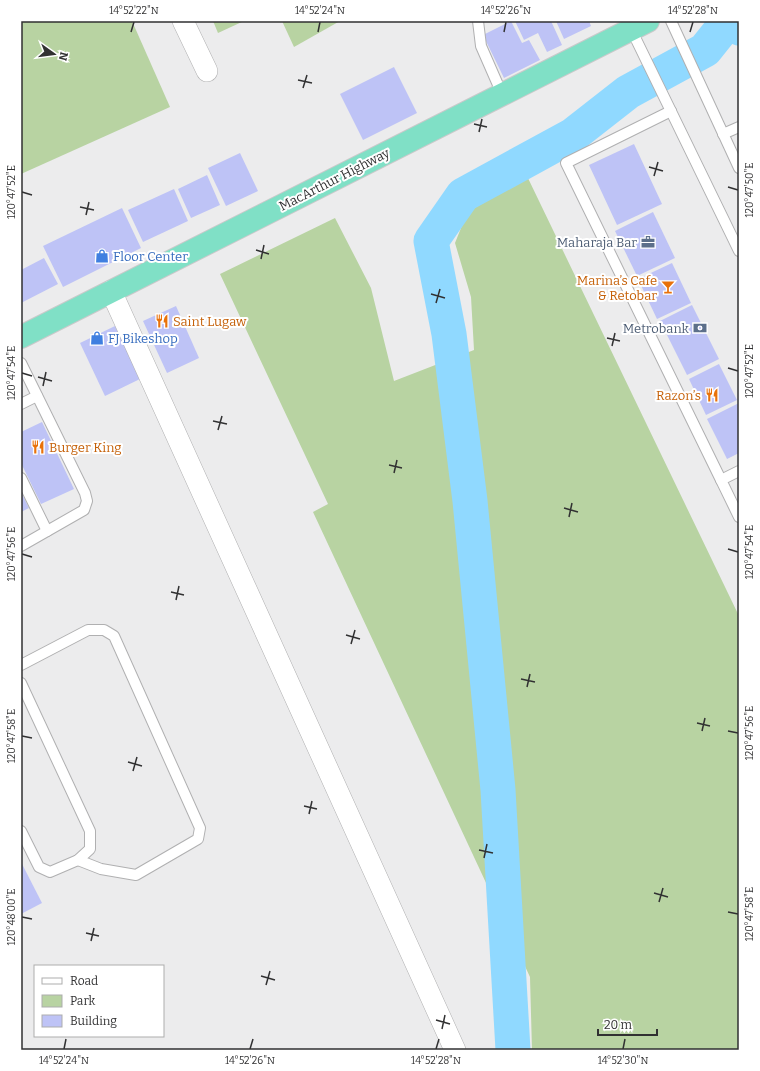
<svg xmlns="http://www.w3.org/2000/svg" width="760" height="1071" viewBox="0 0 760 1071" font-family="Bitter,serif">
<style>
.green{fill:#b8d3a2}
.lines{fill:none;stroke-linecap:round;stroke-linejoin:round}
.river{stroke:#90d9ff;stroke-width:35}
.building{fill:#bec3f6}
.lane-casing{stroke:#b0b0b1;stroke-width:12}
.street-casing{stroke:#b0b0b1;stroke-width:22}
.highway-casing{stroke:#c9c9ca;stroke-width:24}
.lane{stroke:#fff;stroke-width:10}
.street{stroke:#fff;stroke-width:21}
.highway{stroke:#80e0c6;stroke-width:22}
.ticks{fill:none;stroke:#313132;stroke-width:1.5}
.labels{text-anchor:middle;stroke-width:4;stroke-linejoin:round;paint-order:stroke}
.street-label{font-size:13px;fill:#313132;stroke:#fff}
.service-label{font-size:13px;fill:#4e5e75;stroke:#fff;text-anchor:end}
.shop-label{font-size:13px;fill:#366cbe;stroke:#fff;text-anchor:start}
.food-label{font-size:13px;fill:#c56008;stroke:#fff;text-anchor:end}
.neatline{fill:none;stroke:#313132;stroke-width:1.5}
.ticks-label{font-size:10px;text-anchor:middle;fill:#313132}
</style>
<rect width="100%" height="100%" fill="#ececed"/>
<g class="green">
<path d="M21,21h111l38,86 -149,67z"/>
<path d="M213,21h31l-26,12z"/>
<path d="M282,21h58l-46,26z"/>
<path d="M526,174l213,442v434h-207l-2,-73 -217,-465 15,-8 -108,-230 115,-56 36,70 23,93 80,-31 -3,-53 -16,-54 12,-30z"/>
</g>
<g class="lines">
<path class="river" d="M513,1050l-15,-260 -28,-289 -21,-167 -18,-93 32,-46 110,-60 55,-43 77,-42 20,-25 8,-1 6,4"/>
</g>
<g class="building">
<path d="M511,21l11,22 7,-3 11,20 -36,18 -21,-43z"/>
<path d="M515,21h36l11,24 -15,7 -9,-19 -14,7z"/>
<path d="M556,21h33l2,5 -27,13z"/>
<path d="M394,67l23,46 -54,27 -23,-46z"/>
<path d="M634,144l28,60 -45,21 -28,-60z"/>
<path d="M240,153l18,38 -32,15 -18,-38z"/>
<path d="M207,175l13,30 -29,13 -13,-29z"/>
<path d="M174,189l14,32 -45,21 -15,-32z"/>
<path d="M122,208l19,40 -78,39 -20,-41z"/>
<path d="M653,212l22,46 -38,18 -22,-45z"/>
<path d="M44,258l14,26 -37,19v-33z"/>
<path d="M672,263l19,40 -34,16 -19,-40z"/>
<path d="M692,305l27,54 -32,16 -27,-54z"/>
<path d="M176,306l23,52 -32,15 -24,-52z"/>
<path d="M115,326l25,53 -35,17 -25,-53z"/>
<path d="M719,364l18,36 -31,15 -17,-36z"/>
<path d="M739,403v50l-12,6 -20,-40z"/>
<path d="M42,422l32,67 -33,15 -20,-41v-31z"/>
<path d="M21,492l8,16 -8,4z"/>
<path d="M21,862l21,41 -21,11z"/>
</g>
<g class="lines">
<g class="lane-casing">
<g id="lane">
<path d="M478,21l3,25 21,48"/>
<path d="M671,21l68,147"/>
<path d="M631,29l108,222"/>
<path d="M671,111l-105,52 155,317"/>
<path d="M723,134l16,-7"/>
<path d="M21,363l64,130 2,8 -3,9 -63,36"/>
<path d="M21,404l16,-8"/>
<path d="M739,471l-18,9 18,37"/>
<path d="M21,478l26,53"/>
<path d="M21,665l67,-35h16l10,6 86,192 -2,11 -62,36 -35,-6 -23,-9"/>
<path d="M21,683l69,148v18l-12,11 -28,12 -11,-5 -18,-36"/>
</g>
</g>
<g class="street-casing">
<g id="street">
<path d="M183,21l24,50"/>
<path d="M111,291l344,759"/>
</g>
</g>
<g class="highway-casing">
<path id="highway" d="M21,337l627,-316"/>
</g>
<use href="#lane" class="lane"/>
<use href="#street" class="street"/>
<use href="#highway" class="highway"/>
</g>
<path class="ticks" d="M131,32l3,-10M318,32l2,-10M504,32l2,-10M690,32l3,-10M298,80l14,3M303,88l4,-13M474,124l13,3M479,132l3,-13M649,167l14,4M654,176l4,-14M728,187l10,3M22,192l10,3M80,207l14,3M86,215l3,-13M256,250l13,4M261,259l3,-14M431,294l14,4M436,303l4,-14M607,338l13,3M612,346l3,-13M728,368l10,3M22,373l10,3M38,377l14,4M43,386l3,-14M213,421l14,3M218,430l4,-14M389,465l13,3M394,473l3,-13M564,508l14,4M569,517l3,-14M728,549l10,3M22,554l10,3M171,592l13,3M176,600l3,-14M346,635l14,4M351,644l4,-14M521,679l14,3M527,687l3,-13M697,723l13,3M702,731l3,-13M728,731l10,2M22,736l10,2M128,762l14,4M133,771l4,-14M304,806l13,3M309,814l3,-13M479,850l14,3M484,858l3,-14M654,893l14,4M659,902l4,-14M728,912l10,2M22,917l10,2M86,933l13,3M91,941l3,-13M261,976l14,4M266,985l4,-14M436,1020l14,4M442,1029l3,-14M64,1049l2,-10M250,1049l3,-10M436,1049l3,-10M623,1049l2,-10"/>
<defs>
<g id="office-bare" transform="scale(1.08)"><path d="M-6-3h4V-5.5h4V-3h4V5H-6ZM-1-4.5V-3h2v-1.5ZM-6 0V1H6V0Z" fill="#5c6f8a" stroke="#fff" stroke-width="2.5" paint-order="stroke"/></g>
<g id="shop-bare" transform="scale(1.08)"><path d="M-5-2.5h2.3a2.7 3.5 0 0 1 5.4 0H5L5.5 6h-11ZM-1.5-2.5h3a1.5 2.3 0 0 0-3 0Z" fill="#3f7fe0" stroke="#fff" stroke-width="2.5" paint-order="stroke"/></g>
<g id="bar-bare" transform="scale(1.08)"><path d="M-6-5H6L.8 .8V4.5H3.5V6h-7V4.5H-.8V.8Z" fill="#e8710a" stroke="#fff" stroke-width="2.5" paint-order="stroke"/></g>
<g id="restaurant-bare" transform="scale(1.08)"><path d="M-5-6h1v4h1v-4h1v4h1v-4h1v5L-1.5 .5V6h-2V.5L-5-1ZM5-6V6H3V1.5H1.5Q1.5-4 5-6Z" fill="#e8710a" stroke="#fff" stroke-width="2.5" paint-order="stroke"/></g>
<g id="bank-bare" transform="scale(1.08)"><path d="M-6-4H6V4H-6ZM0-2.3a2.3 2.3 0 1 0 0 4.6a2.3 2.3 0 1 0 0-4.6Z" fill="#5c6f8a" stroke="#fff" stroke-width="2.5" paint-order="stroke"/></g>
</defs>
<g fill-rule="evenodd">
<use href="#office-bare" x="648" y="242"/>
<use href="#shop-bare" x="102" y="256"/>
<use href="#bar-bare" x="668" y="287"/>
<use href="#restaurant-bare" x="162" y="321"/>
<use href="#bank-bare" x="700" y="328"/>
<use href="#shop-bare" x="97" y="338"/>
<use href="#restaurant-bare" x="712" y="395"/>
<use href="#restaurant-bare" x="38" y="447"/>
</g>
<g class="labels">
<g class="street-label">
<text transform="translate(334 179) rotate(-27)" y="5">MacArthur Highway</text>
</g>
<g class="service-label">
<text x="637" y="247">Maharaja Bar</text>
<text x="689" y="333">Metrobank</text>
</g>
<g class="shop-label">
<text x="113" y="261">Floor Center</text>
<text x="108" y="343">FJ Bikeshop</text>
</g>
<g class="food-label">
<text x="657" y="285">Marina’s Cafe<tspan x="657" dy="15">&amp; Retobar</tspan></text>
<text x="173" y="326" text-anchor="start">Saint Lugaw</text>
<text x="701" y="400">Razon’s</text>
<text x="49" y="452" text-anchor="start">Burger King</text>
</g>
</g>
<rect width="760" height="1071" fill="none" stroke="#ffffff" stroke-width="44"/>
<rect x="34" y="965" width="130" height="72" fill="#ffffff" stroke="#adadad"/>
<rect x="42" y="978" width="20" height="6" fill="#ffffff" stroke="#adadad"/>
<text x="70" y="985" font-size="12" fill="#313132">Road</text>
<rect x="42" y="995" width="20" height="12" fill="#b8d3a2" stroke="#adadad"/>
<text x="70" y="1005" font-size="12" fill="#313132">Park</text>
<rect x="42" y="1015" width="20" height="12" fill="#bec3f6" stroke="#adadad"/>
<text x="70" y="1025" font-size="12" fill="#313132">Building</text>
<g transform="translate(54 54) rotate(104)" stroke="#ffffff" stroke-width="3" paint-order="stroke">
<path d="M0-3L7 15L0 10L-7 15Z" fill="#313132"/>
<text y="-6" font-size="11" font-weight="bold" text-anchor="middle" fill="#313132">N</text>
</g>
<path d="M598 1029v6h59v-6" fill="none" stroke="#313132" stroke-width="2"/>
<text x="604" y="1029" font-size="12" fill="#313132" stroke="#ffffff" stroke-width="3" paint-order="stroke">20 m</text>
<rect x="22" y="22" width="716" height="1027" class="neatline"/>
<g class="ticks-label">
<text x="134" y="14">14°52'22"N</text>
<text x="320" y="14">14°52'24"N</text>
<text x="506" y="14">14°52'26"N</text>
<text x="693" y="14">14°52'28"N</text>
<text transform="translate(749 190) rotate(-90)" y="4">120°47'50"E</text>
<text transform="translate(11 192) rotate(-90)" y="4">120°47'52"E</text>
<text transform="translate(749 371) rotate(-90)" y="4">120°47'52"E</text>
<text transform="translate(11 373) rotate(-90)" y="4">120°47'54"E</text>
<text transform="translate(749 552) rotate(-90)" y="4">120°47'54"E</text>
<text transform="translate(11 554) rotate(-90)" y="4">120°47'56"E</text>
<text transform="translate(749 733) rotate(-90)" y="4">120°47'56"E</text>
<text transform="translate(11 736) rotate(-90)" y="4">120°47'58"E</text>
<text transform="translate(749 914) rotate(-90)" y="4">120°47'58"E</text>
<text transform="translate(11 917) rotate(-90)" y="4">120°48'00"E</text>
<text x="64" y="1064">14°52'24"N</text>
<text x="250" y="1064">14°52'26"N</text>
<text x="436" y="1064">14°52'28"N</text>
<text x="623" y="1064">14°52'30"N</text>
</g>
</svg>
